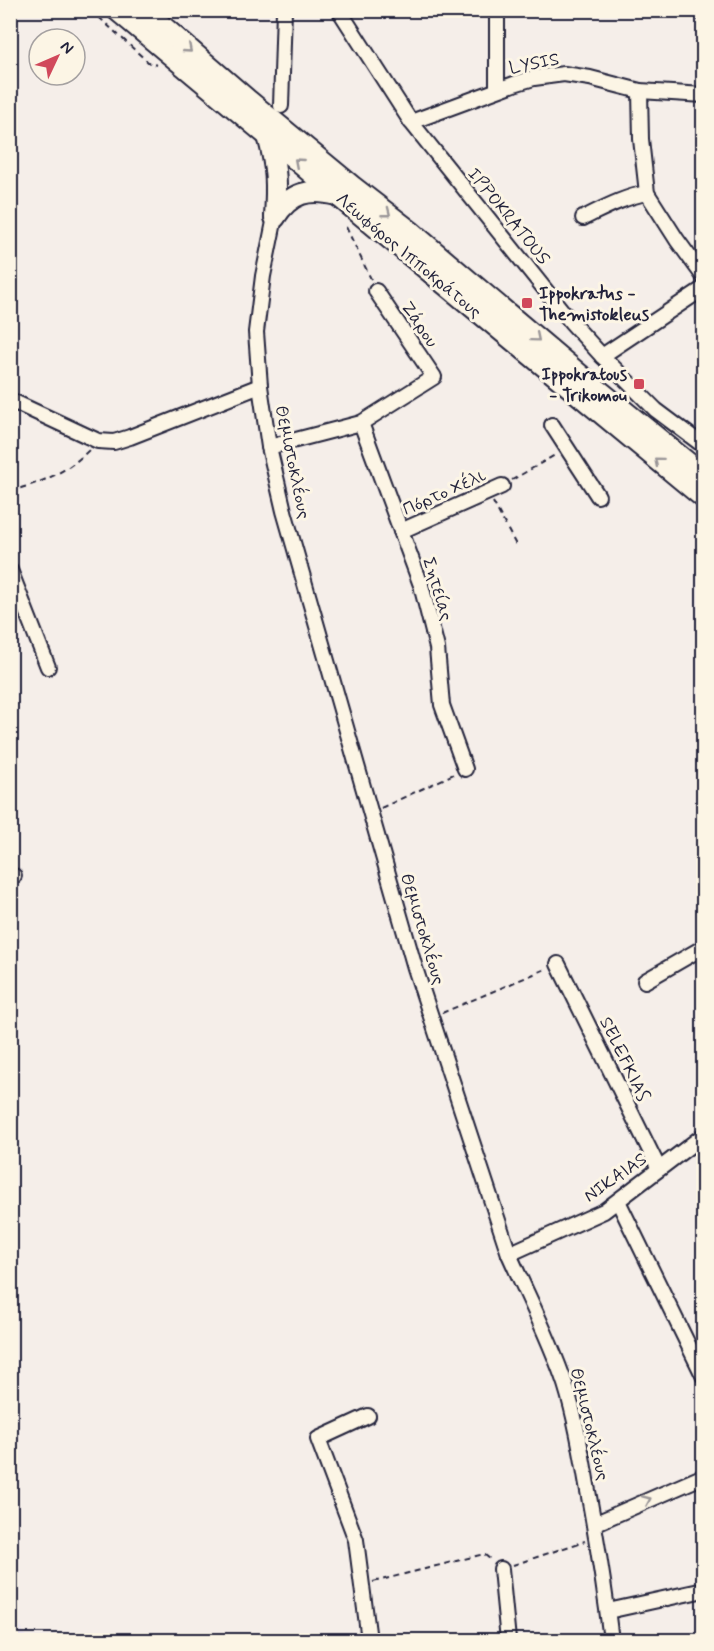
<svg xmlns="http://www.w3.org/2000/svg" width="714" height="1651" viewBox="0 0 714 1651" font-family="Mynerve,sans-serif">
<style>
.built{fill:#ede5ee}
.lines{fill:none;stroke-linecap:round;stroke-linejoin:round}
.street-casing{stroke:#22223b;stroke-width:18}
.secondary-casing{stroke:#22223b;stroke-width:24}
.path{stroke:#22223b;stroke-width:2;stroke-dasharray:6 4.5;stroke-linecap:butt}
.street{stroke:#fcf5e5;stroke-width:14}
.secondary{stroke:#fcf5e5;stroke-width:20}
.oneway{stroke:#9a9698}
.poi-dot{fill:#d1495b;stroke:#fcf5e5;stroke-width:2}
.labels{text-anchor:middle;stroke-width:6;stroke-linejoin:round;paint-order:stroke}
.street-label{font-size:18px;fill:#22223b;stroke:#fcf5e5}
.poi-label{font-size:18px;font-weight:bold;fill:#22223b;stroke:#fcf5e5;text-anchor:start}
</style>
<rect width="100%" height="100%" fill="#f5eee9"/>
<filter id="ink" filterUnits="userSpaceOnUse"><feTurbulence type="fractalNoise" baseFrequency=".0167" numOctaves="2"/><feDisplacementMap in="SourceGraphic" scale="12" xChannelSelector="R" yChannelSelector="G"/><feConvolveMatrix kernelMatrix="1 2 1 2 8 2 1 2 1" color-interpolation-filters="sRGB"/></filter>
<g filter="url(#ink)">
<path class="built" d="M10,1606h1l16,34h-16z"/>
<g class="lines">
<g class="street-casing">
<g id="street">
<path d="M339,10l72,112 160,200 31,34 54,54 48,36"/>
<path d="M497,10v79"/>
<path d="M640,91l1,48 6,54 30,47 27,37"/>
<path d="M281,106l3,-96"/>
<path d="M411,122l103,-38 20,-6 30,-4 26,4 50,13 64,4"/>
<path d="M275,217l-12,59 -7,56 4,54 9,61 15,64 131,457 94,286c19,43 41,85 56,130 11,35 17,72 23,107 9,50 17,100 23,149"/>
<path d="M583,218c21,-10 41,-21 64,-25"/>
<path d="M602,356l102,-68"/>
<path d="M10,400l88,41 16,1 16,-5 130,-51"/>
<path d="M361,423l60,162 16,63 5,57 23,64"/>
<path d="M552,425l46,71"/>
<path d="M269,447l92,-24 73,-46 -58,-86"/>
<path d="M401,531l101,-45"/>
<path d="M10,570l38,97"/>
<path d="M10,877l4,-1"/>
<path d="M558,964l101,205"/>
<path d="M645,981l59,-34"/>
<path d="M618,1201l86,176"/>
<path d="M509,1254l95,-43 100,-76"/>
<path d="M368,1416l-50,23 38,101 13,100"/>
<path d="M594,1524l110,-48"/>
<path d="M501,1569l7,71"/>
<path d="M608,1611l96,-21"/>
</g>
</g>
<g class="secondary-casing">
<g id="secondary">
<path d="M117,10l151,126 69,59 367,303"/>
<path d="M144,10l105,91 104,86 57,44 170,144 124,101"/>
<path d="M268,136c9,32 9,49 7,81"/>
<path d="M275,217c16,-25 34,-29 62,-22"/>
</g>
</g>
<g class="path">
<path d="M91,10l57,52 9,3"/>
<path d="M690,10l14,16"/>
<path d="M346,227l25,52"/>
<path d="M512,480l45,-26"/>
<path d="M10,491c31,-8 56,-18 79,-41"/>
<path d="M493,502l23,43"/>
<path d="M381,808l73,-34"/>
<path d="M442,1013l106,-45"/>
<path d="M513,1565l72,-24"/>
<path d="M373,1582l111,-28 7,6"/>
</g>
<use href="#street" class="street"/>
<use href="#secondary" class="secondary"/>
</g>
<defs><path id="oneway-chevron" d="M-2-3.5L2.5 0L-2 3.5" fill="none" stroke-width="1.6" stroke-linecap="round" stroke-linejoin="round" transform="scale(1.5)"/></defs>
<g class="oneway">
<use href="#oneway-chevron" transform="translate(188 49) rotate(41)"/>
<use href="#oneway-chevron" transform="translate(298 162) rotate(-139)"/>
<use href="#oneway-chevron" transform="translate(387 213) rotate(38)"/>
<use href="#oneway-chevron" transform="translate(536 338) rotate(40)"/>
<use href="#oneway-chevron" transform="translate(658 461) rotate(-140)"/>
<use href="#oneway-chevron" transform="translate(647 1500) rotate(-24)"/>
</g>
</g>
<g class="poi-dot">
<rect x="521" y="297" width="12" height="12" rx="3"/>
<rect x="633" y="378" width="12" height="12" rx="3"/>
</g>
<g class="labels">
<g class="street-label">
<text transform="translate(534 63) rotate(-11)" y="6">LYSIS</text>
<text transform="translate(509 216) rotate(51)" y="6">IPPOKRATOUS</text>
<text transform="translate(409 255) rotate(40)" y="6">Λεωφόρος Ιπποκράτους</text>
<text transform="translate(420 324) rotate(56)" y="6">Ζάρου</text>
<text transform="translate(293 462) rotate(78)" y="6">Θεμιστοκλέους</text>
<text transform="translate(444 492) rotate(-24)" y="6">Πόρτο Χέλι</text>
<text transform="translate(438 589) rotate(73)" y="6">Σητείας</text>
<text transform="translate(423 929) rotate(73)" y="6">Θεμιστοκλέους</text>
<text transform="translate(625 1059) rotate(64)" y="6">SELEFKIAS</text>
<text transform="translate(615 1177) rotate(-35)" y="6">NIKAIAS</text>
<text transform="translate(590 1424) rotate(76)" y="6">Θεμιστοκλέους</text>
</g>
<g class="poi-label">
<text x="539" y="299">Ippokratus -<tspan x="539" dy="21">Themistokleus</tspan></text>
<text x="627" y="380" text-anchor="end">Ippokratous<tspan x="627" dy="21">- Trikomou</tspan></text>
</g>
</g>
<rect width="714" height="1651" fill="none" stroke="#fcf5e5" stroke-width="36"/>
<rect x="18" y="18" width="678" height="1615" fill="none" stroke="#22223b" stroke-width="2" filter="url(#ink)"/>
<g transform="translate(57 57) rotate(46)"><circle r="28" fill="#fcf5e5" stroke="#a5a1a1" stroke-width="1.5"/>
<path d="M0-4.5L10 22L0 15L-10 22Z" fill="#d1495b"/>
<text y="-9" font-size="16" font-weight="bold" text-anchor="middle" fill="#22223b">N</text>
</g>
</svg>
